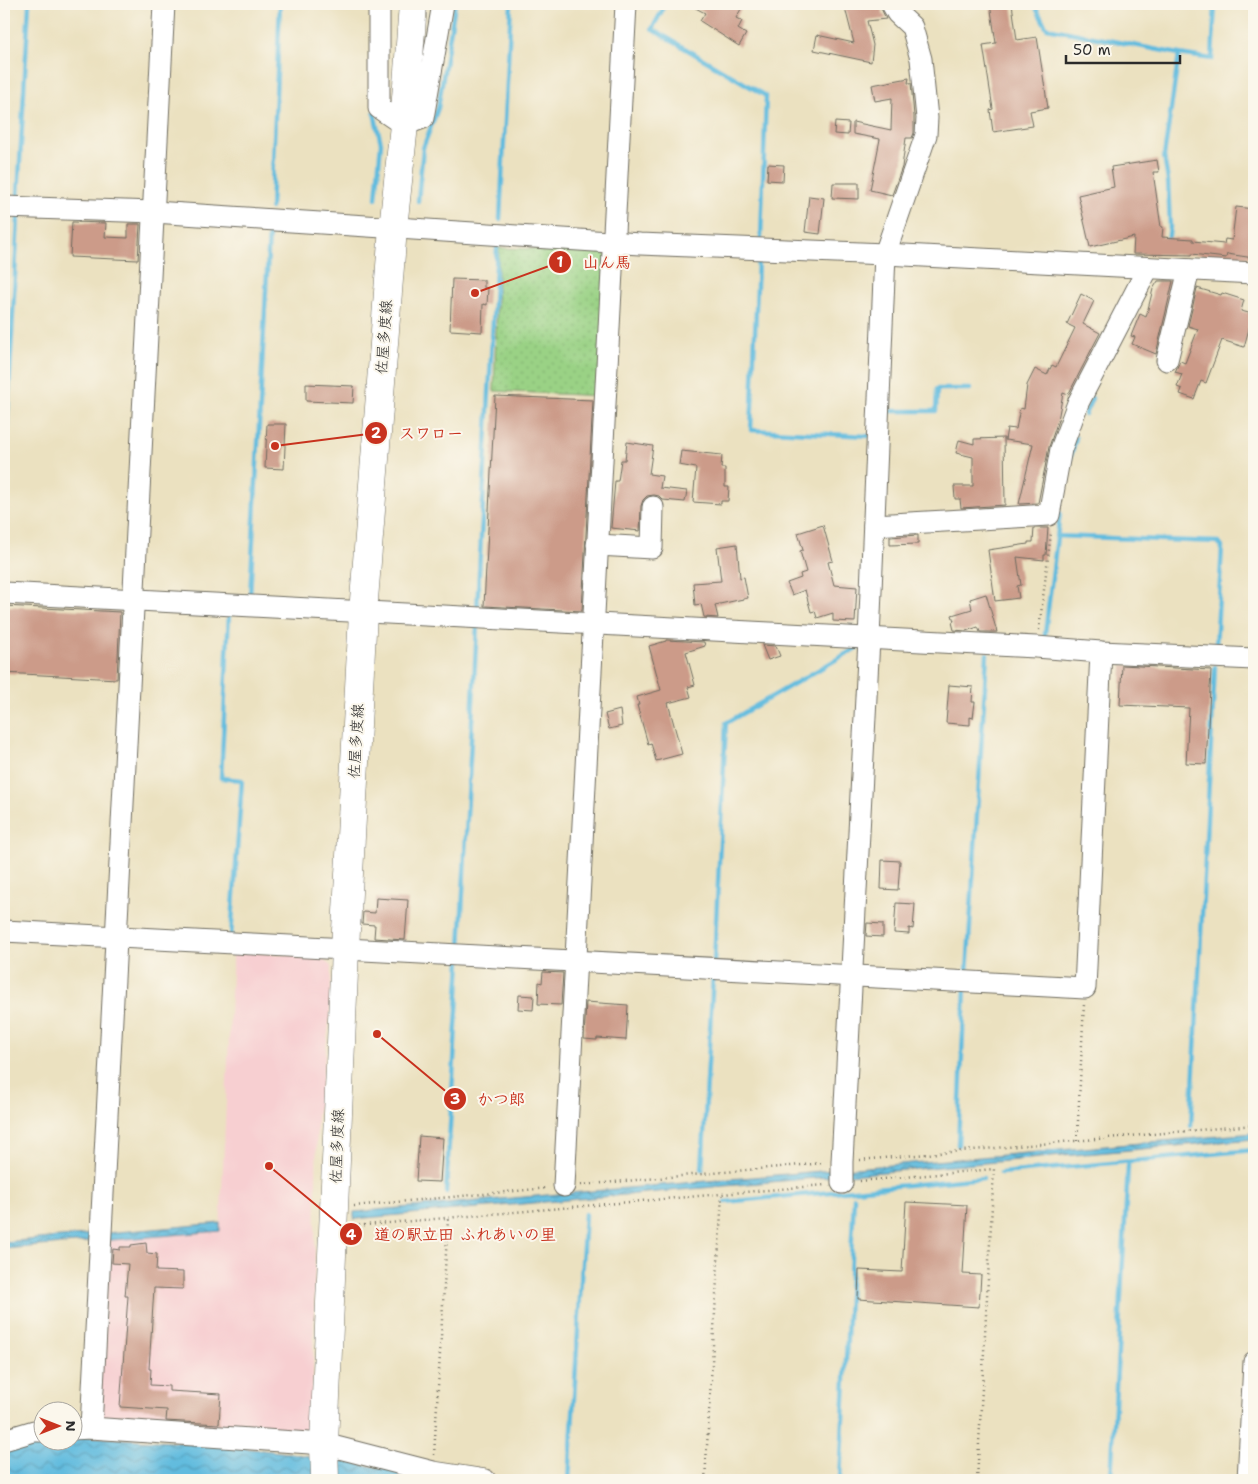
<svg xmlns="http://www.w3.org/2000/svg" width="1258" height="1484" viewBox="0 0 1258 1484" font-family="'Shantell Sans','Klee One',sans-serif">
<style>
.built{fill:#f7cfd1}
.grass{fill:url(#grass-dots);stroke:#627e58}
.water{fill:url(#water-waves);stroke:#467384}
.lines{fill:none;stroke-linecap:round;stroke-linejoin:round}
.stream{stroke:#61bbde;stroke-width:4.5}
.building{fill:#cc9b89}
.minor-casing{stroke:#6e6b5f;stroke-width:23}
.major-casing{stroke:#6e6b5f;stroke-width:29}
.path{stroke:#6e6b5f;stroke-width:2.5;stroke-dasharray:1 4;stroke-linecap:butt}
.minor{stroke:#fff;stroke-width:21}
.major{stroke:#fff;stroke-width:28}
.labels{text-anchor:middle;stroke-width:4;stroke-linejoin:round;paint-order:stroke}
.street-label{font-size:15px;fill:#2b2b2b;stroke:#fbf7ec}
.leader{fill:none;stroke:#c8321e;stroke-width:2}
.callout-dot{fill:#c8321e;stroke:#fbf7ec;stroke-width:2}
.mark-label{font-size:15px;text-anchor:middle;font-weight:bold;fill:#fff}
.callout-label{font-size:16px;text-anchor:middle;font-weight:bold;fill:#c8321e;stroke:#fbf7ec;stroke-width:4;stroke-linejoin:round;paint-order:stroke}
</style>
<defs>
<pattern id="grass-dots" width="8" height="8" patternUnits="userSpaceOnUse" patternTransform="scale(1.25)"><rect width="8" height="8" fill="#9ad285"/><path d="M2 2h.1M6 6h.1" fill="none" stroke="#85b473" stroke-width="1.8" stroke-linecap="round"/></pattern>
<pattern id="water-waves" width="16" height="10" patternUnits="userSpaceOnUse" patternTransform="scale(1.25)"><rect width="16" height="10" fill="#61bbde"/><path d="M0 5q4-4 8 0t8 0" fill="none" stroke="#5098b4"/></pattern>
</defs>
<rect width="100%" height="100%" fill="#fbf7ec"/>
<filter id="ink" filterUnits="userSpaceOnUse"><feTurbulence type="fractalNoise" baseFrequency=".02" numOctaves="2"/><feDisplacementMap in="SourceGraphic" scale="10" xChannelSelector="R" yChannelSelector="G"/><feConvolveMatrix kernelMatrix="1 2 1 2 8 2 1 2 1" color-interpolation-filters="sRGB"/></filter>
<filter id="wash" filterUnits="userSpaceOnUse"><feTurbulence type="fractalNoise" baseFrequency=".0096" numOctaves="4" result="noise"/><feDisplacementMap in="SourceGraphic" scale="20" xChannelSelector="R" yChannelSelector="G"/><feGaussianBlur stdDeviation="1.12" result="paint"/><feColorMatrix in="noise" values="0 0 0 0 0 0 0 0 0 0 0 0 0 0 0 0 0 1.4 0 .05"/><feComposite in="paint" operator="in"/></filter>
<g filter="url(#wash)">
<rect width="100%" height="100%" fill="#ebe1c0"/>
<path class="built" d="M233,951l87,6 11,9 -1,51 -13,102 -5,318 -217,-12 10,-184 115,-10z"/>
<path class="grass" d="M499,248l103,3 6,6 -7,139 -107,-5z"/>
<g class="water">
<path d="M1254,1133v6l-900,80v-7z"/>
<path d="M220,1223v8l-216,18v-7z"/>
<path d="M42,1436v6h30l1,-6 131,8 86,9 166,27h-452v-33z"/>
</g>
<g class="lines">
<g class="stream">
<path d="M1037,4v6l10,18 132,26 -15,102 4,25 2,46 -2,15"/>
<path d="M663,9l-11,20 114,67 -5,141"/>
<path d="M1179,54l33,5 3,-55"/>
<path d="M374,113l7,30 -5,55"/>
<path d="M18,196l11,-192"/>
<path d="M418,201l5,-53 15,-40 17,-104"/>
<path d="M271,208l9,-204"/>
<path d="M500,219l11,-215"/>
<path d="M758,261l-7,169 118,6"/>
<path d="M886,411h50l1,-22h33"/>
<path d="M1085,414l7,-16"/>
<path d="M1068,466l8,-28"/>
<path d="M4,485l14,-267"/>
<path d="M1056,536l162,6 4,5 -6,100"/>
<path d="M246,597h4l19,-364"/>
<path d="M477,609l20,-361"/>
<path d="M229,613l-8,165 21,2 -11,157"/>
<path d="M1044,642l16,-129"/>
<path d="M460,949l17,-323"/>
<path d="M714,962l12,-239 132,-76"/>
<path d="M967,974l20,-320"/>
<path d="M1191,1126l24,-459"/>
<path d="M958,1145l7,-157"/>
<path d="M702,1170l11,-195"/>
<path d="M1001,1173l253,-23"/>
<path d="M446,1192l14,-231"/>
<path d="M725,1202l258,-24"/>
<path d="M569,1480l16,-266"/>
<path d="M840,1480l14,-283"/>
<path d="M1111,1480l17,-314"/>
</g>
</g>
<g id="blocks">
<g class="building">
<path d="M688,4h45l8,5 -5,9 6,3 -4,8 8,5 -7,12 -39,-25 5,-8z"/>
<path d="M844,4h31l1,2h4l6,13 -19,2 6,24 -2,17 -57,-12 3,-15 37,8z"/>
<path d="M990,4h22l5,36 20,-3 11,71 -18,3 3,15 -40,6 -3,-22 3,-1 -10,-64 13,-2z"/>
<path d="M909,78l-1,5h3l3,33v17l-2,5h-6l-4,29 -10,28 -22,-5 10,-51 -27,-5v-12l38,8 1,-32 -17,3 -3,-16z"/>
<path d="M835,122l14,1 -1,12 -14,-1z"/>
<path d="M1157,160l2,12h-6l8,55h2l-1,10 31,2v2l31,3 1,-5 7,1 4,-33 18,2v49l-27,-4 -1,4 -34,-4v1l-59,-1 1,-17 -44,10 -12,-52 36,-8 -3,-20z"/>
<path d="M768,164l16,1 -1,16 -16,-1z"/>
<path d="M833,183h26v16l-27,-1z"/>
<path d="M809,196l15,2 -4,36 -15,-2z"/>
<path d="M72,222l34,1 -1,14 23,1v-14h12l-2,36 -68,-3z"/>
<path d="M452,279l32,1v8h4l-1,17 -4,-1 -1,28 -32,-2z"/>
<path d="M1158,281h15l-17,73 -24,-10 3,-7 -4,-1 9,-22 6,3 7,-28z"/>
<path d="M1197,288l24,7 1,-2 22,7 -3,11 12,3 -9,33 -22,-7 -16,43 -5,-2 -7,18 -14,-5 2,-5 -5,-2 5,-13 -7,-2 5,-11 5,2 13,-34 -10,-3z"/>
<path d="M1081,294l13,7 -11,23 17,9 -32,62 -5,-2 -5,27 -9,27 -11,56 -19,1 14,-60 -28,-4 2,-12 9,1 4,-21 4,1 3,-24 8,-16 12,6 5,-10 4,2 19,-39 -8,-4z"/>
<path d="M306,384l48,2 -1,17 -47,-2z"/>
<path d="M495,396l98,4 -11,211 -98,-5z"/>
<path d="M267,424h19l-2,45 -19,-1z"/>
<path d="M1004,438l1,67 -44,3 -1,-9h-5l-1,-13h19v-29l-17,-4 3,-13 15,4v-5z"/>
<path d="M627,442l26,4 -4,28 13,2 -2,12 27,3 -2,11 -22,-2 -4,-4 -5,-1 -7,1 -4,4 -2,6 -1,25 -29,-3 4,-47h3l3,-21h4z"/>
<path d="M681,451l41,4 -1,13h4v19h4l-1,14h-7v3l-28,-2 3,-34 -17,-3z"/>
<path d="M823,525l10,36 -5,1 6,23 23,2 -2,35 -22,-1v-8l-16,5 -2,-7 -4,1 -6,-22 -13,5 -5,-12 14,-5 -1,-4 6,-2 -6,-21 3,-1 -5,-17z"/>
<path d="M1034,528h14l-2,27h-2v5l-27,-3 4,28 -4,1 2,12 -24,3 -7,-51 40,-6v-2h5z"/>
<path d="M918,535v9l-28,1v-8z"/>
<path d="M737,544l3,34 4,-1 4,21 -33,7 3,13 -14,-1 -3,-13 -6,1 -2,-22 28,-2 -4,-34z"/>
<path d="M986,594l11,38h-17l-2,-5 -12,4 -12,-1 -2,-8 2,-1 -2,-6 20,-6 -2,-10z"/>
<path d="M4,606l116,6 -3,67 -113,-6z"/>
<path d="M666,640l38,2 1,4 -19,6 9,33 -7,2 3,10 -23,6 14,51 -26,7 -5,-18 -3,1 -11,-39h2l-2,-8 24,-7 -12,-44 17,-5z"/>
<path d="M762,645l14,1 4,10 -12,4z"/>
<path d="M1122,665l89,5 -5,94 -20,-1 3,-55 -69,-3z"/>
<path d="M949,685l24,2 -1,15h3l-2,16 -3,-1v8l-24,-2z"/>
<path d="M620,710l2,16 -13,3 -4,-15z"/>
<path d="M882,860l18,1 -2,29 -17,-1z"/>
<path d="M376,898l32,2 -3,40 -31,-2 1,-13 -13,-1 1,-12 12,1z"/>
<path d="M896,903l19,1 -2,25 -4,-1v6l-15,-1z"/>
<path d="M867,923l16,1v13l-17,-1z"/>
<path d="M543,972l20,1 -2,32 -23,-1 1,-22 3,1z"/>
<path d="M519,995l15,1 -1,14 -15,-1z"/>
<path d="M586,1002l42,3 -2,35 -29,-2v2l-13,-1z"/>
<path d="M419,1136l24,2 -3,44 -24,-1z"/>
<path d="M906,1202l61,3 -4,69 18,1 -2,32 -121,-8 1,-29 43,2z"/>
<path d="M146,1243l1,10 10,1 -1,17 27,1v17l-29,-1 -5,81h2l-1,16 19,1v5l52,3 -2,30 -53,-3 1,-11 -47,-3 8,-111h-3l3,-32 -16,-1 1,-14 7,1v-3h11v-2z"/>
</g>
</g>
</g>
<g filter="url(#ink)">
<use href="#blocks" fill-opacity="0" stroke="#6e6b5f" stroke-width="1"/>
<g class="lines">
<g class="minor-casing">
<g id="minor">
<path d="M379,4v104l25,17 19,-7 20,-114"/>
<path d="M4,207l150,5 486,32 245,10 369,19"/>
<path d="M1167,360l22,-90"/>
<path d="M874,525l175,-10 12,-66 17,-46 70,-135"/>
<path d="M597,545l55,3 1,-41"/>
<path d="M4,593l1032,54 65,5 153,7"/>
<path d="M4,931l1081,57 16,-336"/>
<path d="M842,1183v-21l27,-523 16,-385 41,-119 1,-17 -6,-59 -9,-32 -15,-14 -5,-9"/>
<path d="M564,1186l62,-1182"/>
<path d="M91,1428l73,-1424"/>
<path d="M72,1429l19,-1 233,16 109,28 52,8"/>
<path d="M4,1440l30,-9h8"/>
<path d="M1248,1480l6,-118"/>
</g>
</g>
<g class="major-casing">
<path id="major" d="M325,1480l-1,-36 21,-495 18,-336 30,-385 11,-103 9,-121"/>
</g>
<g class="path">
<path d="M1039,630l12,-97"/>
<path d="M1077,1141l7,-137"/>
<path d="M860,1160l394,-35"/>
<path d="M860,1181l134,-12 -17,311"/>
<path d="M581,1185l243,-22"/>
<path d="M354,1206l194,-18"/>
<path d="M354,1226l471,-41"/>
<path d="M434,1455l14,-236"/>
<path d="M705,1480l17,-285"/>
</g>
<use href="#minor" class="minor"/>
<use href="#major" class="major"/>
</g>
</g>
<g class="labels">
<g class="street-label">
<text transform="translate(384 337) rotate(-86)" y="5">佐屋多度線</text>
<text transform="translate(356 741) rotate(-87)" y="5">佐屋多度線</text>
<text transform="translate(337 1146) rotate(-88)" y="5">佐屋多度線</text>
</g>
</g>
<path class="leader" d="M475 293L560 262M275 446L376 433M377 1034L455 1099M269 1166L351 1234"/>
<g class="callout-dot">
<circle cx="475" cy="293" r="5"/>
<circle cx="275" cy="446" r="5"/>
<circle cx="377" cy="1034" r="5"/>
<circle cx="269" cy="1166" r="5"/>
<circle cx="560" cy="262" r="12"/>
<circle cx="376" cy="433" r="12"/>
<circle cx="455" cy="1099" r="12"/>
<circle cx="351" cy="1234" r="12"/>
</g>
<g class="mark-label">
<text x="560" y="267">1</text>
<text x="376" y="438">2</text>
<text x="455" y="1104">3</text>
<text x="351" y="1240">4</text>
</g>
<g class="callout-label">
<text x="607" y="268">山ん馬</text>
<text x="431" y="439">スワロー</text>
<text x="501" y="1105">かつ郎</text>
<text x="465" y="1240">道の駅立田 ふれあいの里</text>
</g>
<rect width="1258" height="1484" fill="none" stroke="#fbf7ec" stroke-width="20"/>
<g transform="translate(58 1426) rotate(90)"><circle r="24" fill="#fbf7ec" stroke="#a8a59f"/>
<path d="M0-4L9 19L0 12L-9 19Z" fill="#c8321e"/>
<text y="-8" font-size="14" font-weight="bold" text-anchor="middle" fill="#2b2b2b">N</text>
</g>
<path d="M1066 55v8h114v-8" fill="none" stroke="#2b2b2b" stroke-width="2.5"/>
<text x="1073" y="55" font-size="15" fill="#2b2b2b" stroke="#fbf7ec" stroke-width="4" paint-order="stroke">50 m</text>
</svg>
